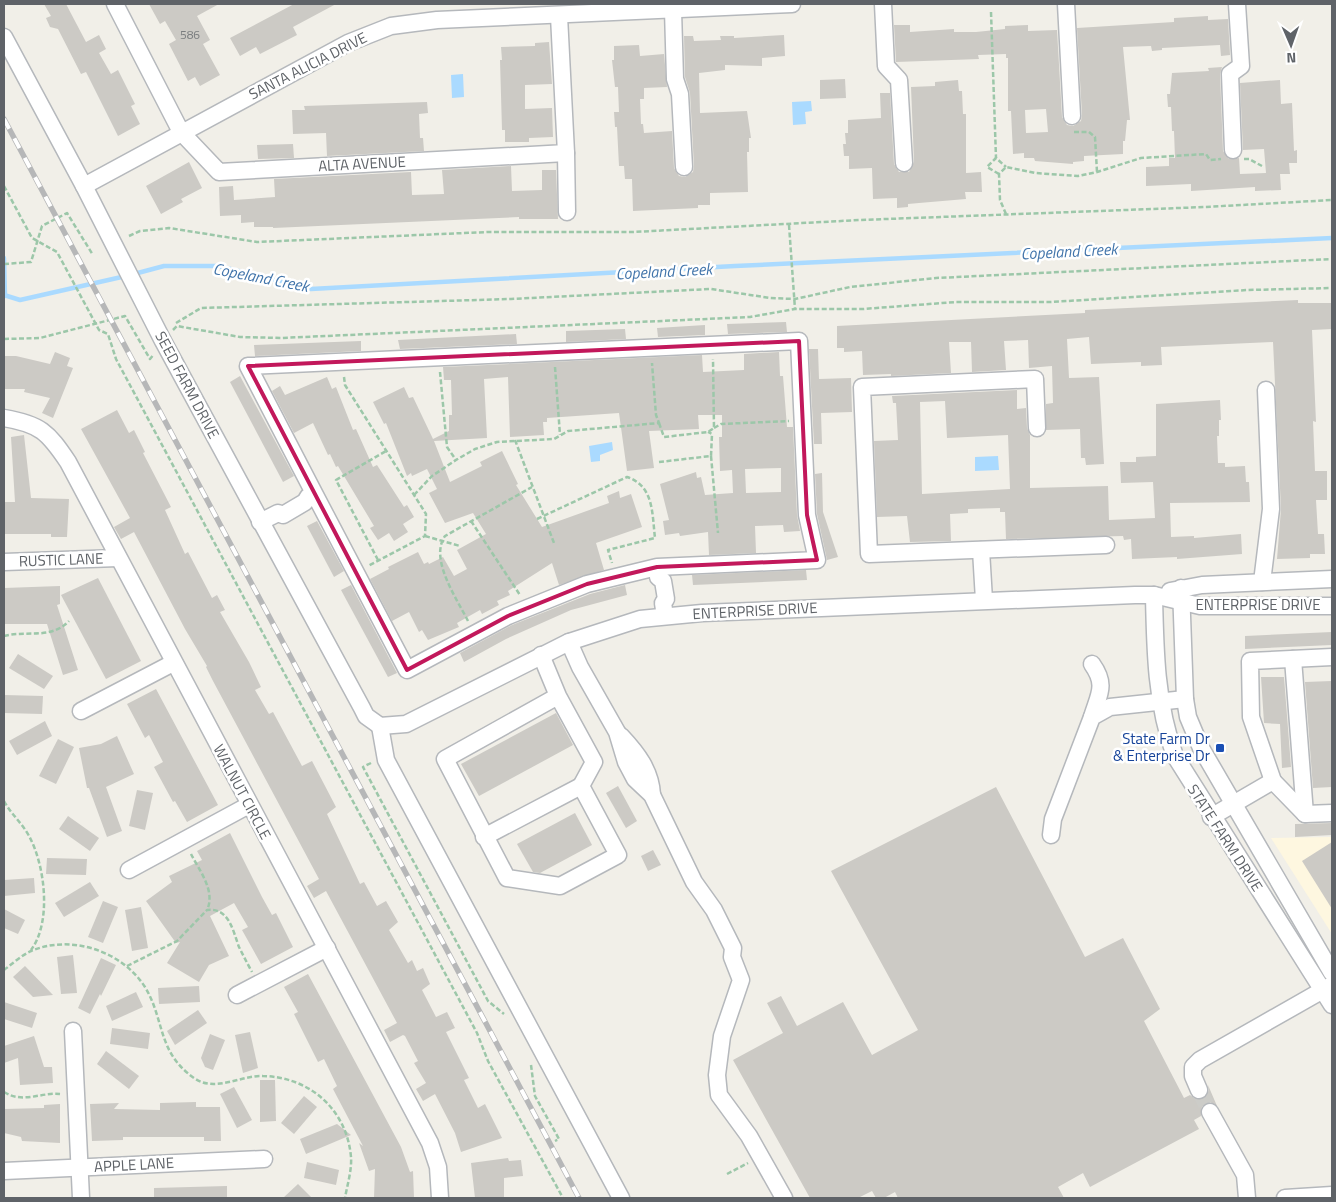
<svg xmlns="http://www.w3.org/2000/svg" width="1336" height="1202" viewBox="0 0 1336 1202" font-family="'Titillium Web',sans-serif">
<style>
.commercial{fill:#fef7e0}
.water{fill:#aadaff}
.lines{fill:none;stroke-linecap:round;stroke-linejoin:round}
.stream{stroke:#aadaff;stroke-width:4.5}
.building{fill:#cccac5;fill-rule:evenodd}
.minor-tunnel{stroke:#ccccc8;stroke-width:16;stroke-dasharray:16 8;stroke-linecap:butt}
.minor-casing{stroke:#b5b8bc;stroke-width:19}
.path{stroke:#9cc7a9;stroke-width:2.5;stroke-dasharray:5 2.5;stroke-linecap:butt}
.minor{stroke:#fff;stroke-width:16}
.rail-casing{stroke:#b6b7b8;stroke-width:5.5}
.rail{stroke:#fff;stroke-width:4;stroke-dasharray:11;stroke-linecap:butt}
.marked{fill:none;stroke:#c2185b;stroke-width:4;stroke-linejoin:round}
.transit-dot{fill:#1a4fb4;stroke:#fff;stroke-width:2}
.labels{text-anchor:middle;stroke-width:5;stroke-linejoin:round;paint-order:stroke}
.number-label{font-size:12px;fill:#7a7d7f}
.street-label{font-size:15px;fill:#5f6368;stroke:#fff}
.transit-label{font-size:15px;fill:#164399;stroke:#fff;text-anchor:end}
.water-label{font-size:16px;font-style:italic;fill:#4174aa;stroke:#fff}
</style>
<rect width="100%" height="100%" fill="#f1efe8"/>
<path class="commercial" d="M1332,837v97l-61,-96z"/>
<g class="water">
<path d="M463,74l1,23 -12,1 -1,-23z"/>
<path d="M811,101l1,10 -7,1 1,12 -13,1 -1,-23z"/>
<path d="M612,442l1,8 -13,5v6l-9,1 -2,-16z"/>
<path d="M998,456l1,14 -24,1v-14z"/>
</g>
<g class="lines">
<g class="stream">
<path d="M4,258l1,38"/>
<path d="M134,274l30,-8h54l93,23 424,-23 597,-28"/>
<path d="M4,295l16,5 106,-24"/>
</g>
</g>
<g class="building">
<path d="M44,4h22l20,38 13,-7 7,14 -7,4 12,21 7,-4 17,34 -4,2 9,18 -22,12 -32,-64 -5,2 -23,-45 -8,-2 -4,-9 5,-2z"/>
<path d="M149,4h70l-22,12 13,24 -7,4 17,31 -20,11 -5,-9 -7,4 -19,-37 7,-4 -11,-19 -5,3z"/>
<path d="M294,4h42l-43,23 4,8 -37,19 -4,-7 -16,9 -10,-18z"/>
<path d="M1208,16v4l20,-1 2,36 -9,1 -1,-11 -58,3v2l-10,1 -1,-5 -28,1 7,73h-3l-2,21h-2v13l-39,2v5l-11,1v2l-38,-3 -1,-3h-10v-5l-11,1 -2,-43h-3v-53h-2v-4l-28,1 1,4 -83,3 -2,-37h16v7l44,-3v3h22l29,-3v-3l23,-1v6l29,-1 5,87 5,8 6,1 8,-5 1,-6 -5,-87 97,-6v-4zM1046,109l2,23 -22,1 -1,-23z"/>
<path d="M784,35l1,21 -23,2v8l-37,-1v5l-26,3 1,40 47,-2 4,27h-2v14h-2l1,40 -38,1v12h-12v3l-65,3 -1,-32h-7l-1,-13h-5l-2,-39h-2l-1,-15h5l-1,-25h-3l-3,-27h2v-14l25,-1 1,11 24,-2 3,33 -23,1v11h-4l1,25h2l1,9 28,-2 2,37 5,8 6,1 8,-5 1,-6 -4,-73 -5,-16 -1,-41h9l1,5 27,-1 -1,-4h14v2z"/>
<path d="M549,42l3,42 -27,1v24l27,-1 1,29 -24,1v4h-24v-12h-3l-2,-70h2l-1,-13 34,-1v-3z"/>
<path d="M1222,67l-2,7 3,77 6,8 10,-1 1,16 26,-1 -2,-24 -21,1 -3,-67 40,-3 1,24 11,-1 2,48 3,-1v13h-8l1,11h-10l1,16 -26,1v-4l-64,4v-7l-45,2v-19l23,-1v-8h6l-1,-27h-2l-1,-24h-3l-1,-13h3l2,-21 37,-2 -1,-3z"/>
<path d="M845,79l1,19 -26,1v-19z"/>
<path d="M958,80l1,11h3l1,23h3v59l15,-1 1,20h-17l1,7 -47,4 -11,1v3l-11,1v-10l-24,1 -1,-31 -23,1v-13h-5l-1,-12h3l-1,-11h3v-13l33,-2 -1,-25h10l4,71 5,8h10l5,-10 -3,-75 24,-1v-4z"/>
<path d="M427,102l1,11 -9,1 1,24h3l1,13 -97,5 -1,-23 -33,1 -1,-24h13l-1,-4z"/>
<path d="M293,144l1,14 -36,1 -1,-14z"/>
<path d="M189,162l13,26 -21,11 2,3 -22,12 -15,-28z"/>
<path d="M511,166l1,25 30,-1v-20h14l2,49h-39v-2l-246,11v-1h-19v-5l-13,1v-8l-21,1 -1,-29 14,-1 1,14 41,-3 -1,-18 137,-7 1,23 32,-1 -2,-24z"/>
<path d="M1298,300v3h34v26l-20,1 4,92 -3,-1 2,50h12v29h-11l2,34h6l1,20h-15v4l-33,1 4,-50 -8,-167 -112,5 1,18 -21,1v-4l-50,2 -2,-27 -22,2 2,39 30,-1 5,87 -18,1 -1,-7h-4l-1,-29 -34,1v-26l7,-1 -1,-37 -23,2 -1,-28 -24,1 2,29 -34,2 -1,-30h-22l2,31 -60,3v-2l-28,1 -1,-24 -18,1v-4h-7v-22l248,-13v-3z"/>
<path d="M786,322l1,10 -59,2 -1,-10z"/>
<path d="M705,325v10l-47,2 -1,-9z"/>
<path d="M625,329l1,10 -60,3v-11z"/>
<path d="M516,334l1,10 -117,5 -2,-9z"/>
<path d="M361,341v10l-106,5 -1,-11z"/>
<path d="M809,349h9l1,30 32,-1 1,34 -31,1 1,31h-8z"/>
<path d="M55,352l15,6 -3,8 6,2 -20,50 -11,-5 8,-15 -26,-6 1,-3h-21v-33h12l34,8z"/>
<path d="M779,352l1,24h3l4,51h6l4,88 3,16 -16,1 -1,-7 -28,1 1,27 -47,2 -1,-23 -28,4 -1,-3 -14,2 -2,-14 6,-1 -9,-36 36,-12 1,6 4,-1 4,18 28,-2 -1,-23 -12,1 -1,-34h3v-22h-24l1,14 -50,2 5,37 -27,3 -8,-58 -72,5v4h-4l1,13 -34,2 -2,-60 -24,2 3,59 -53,3 16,41 32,-16 -2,-4 22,-11 16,33 -2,1 26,42 67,-24 -2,-7 12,-5 1,7 11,-4 11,33 -46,16 8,27 -45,15 -7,-22 -44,28 2,4 -13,6 2,4 -17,9 -2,-4 -23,13 2,4 -31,13 -6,-10 -3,2 -10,-20 -17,9 -22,-42 19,-10 -1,-2 30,-15 6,12 4,-2 1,2 14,-7 11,19 13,-7 -10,-19 29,-16 -13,-21 -28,10 -16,-30 8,-4 -10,-20 -15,7 -1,-3 -4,3 -21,-53 -2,1 -11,-22 31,-15 5,11 4,-1 20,42 16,-8v-16h3l-1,-35h-7l-1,-13 259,-12 1,17 41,-2v-16zM781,468v24l-35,1 -1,-24z"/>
<path d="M240,376l54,100 -11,6 -53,-100z"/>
<path d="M327,377l5,12 4,-2 17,43 3,-1 17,38 4,-2 27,42 3,-2 7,12 -11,7 5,8 -14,9 -5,-8 -11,7 -8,-12 4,-2 -36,-60 -2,1 -6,-13 -2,1 -15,-32 -19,10 -22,-42 8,-5 5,9z"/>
<path d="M1017,390v19l9,-1 1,20 3,7v53l78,-2 1,34 46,-2 -2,-36 -32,1 -1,-21h16v-5l20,-1v-52l64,-4 1,20h-2v16h-2l1,27h7v4l20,-1 1,16h3l1,20 -80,1 1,34 23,-1v2l47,-4 1,20 -65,5v-2l-45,2 -1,-20 -7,1 -1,-4 -117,3 -1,-27h-5v-4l-32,1v4l-18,1 1,27 -41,1 -3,-26 -30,1 -3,-76 24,-1 -2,-37h-3l-1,-7zM945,401l2,37 61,-3 2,54 -88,5 -2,-92z"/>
<path d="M117,410l12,23 5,-3 11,22 -2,1 28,54 -6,3 20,44 3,-2 24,46 5,-3 8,15 -5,2 29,50 12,25 -6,3 14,24 4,-2 29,54 10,-5 24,46 -9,7 33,70 4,-2 13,24 9,-5 12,21 -9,8 19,33 4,-3 5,11 6,-3 7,16 -8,6 14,27 11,-5 8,16 -9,4 23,46 -5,2 14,28 7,-4 17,34 -41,14 -6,-19 -20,-39 -12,7 -7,-12 10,-6 -12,-20 4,-2 -13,-25 -2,-1 -13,7 -6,-12 13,-7 -71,-132 -12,7 -7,-12 12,-7 -106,-198 -7,-14 1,-1 -22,-37 -51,-97 -13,7 -7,-12 16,-9 -49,-89z"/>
<path d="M24,435l7,63 38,1 -2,38h-16v-3h-47v-32h11l-4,-65z"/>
<path d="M822,473l1,39 15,45 -11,3 -10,-46 -2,-40z"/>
<path d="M317,521l27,50 -10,6 -27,-51z"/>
<path d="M806,570l1,10 -114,5 -1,-10z"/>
<path d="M98,578l43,83 -35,18 -45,-84z"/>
<path d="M351,585l46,88 -9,4 -47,-87z"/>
<path d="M625,585l2,10 -56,15 -65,29 -42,23 -4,-9 52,-28 78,-31z"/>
<path d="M60,586v18l-3,1 21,65 -15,5 -16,-51h-43v-36z"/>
<path d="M1332,632v13l-87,4v-13z"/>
<path d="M18,654l35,22 -9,13 -35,-21z"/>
<path d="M1261,677h23l7,90 -9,1 -2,-44 -16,-1z"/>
<path d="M1332,681v106l-19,1 -8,-106z"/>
<path d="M156,689l62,116 -31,17 -12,-21 -2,1 -19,-35 9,-5 -14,-27 -4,3 -18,-34z"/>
<path d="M4,695l39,1 -1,18 -38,-1z"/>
<path d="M556,713l17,32 -94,51 -18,-32z"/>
<path d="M45,721l7,15 -35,19 -8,-14z"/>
<path d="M117,736l17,38 -28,13 16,44 -15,6 -18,-49h-2l-8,-40 22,-4z"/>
<path d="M58,739l16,8 -18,37 -17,-8z"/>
<path d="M618,786l19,35 -11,7 -20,-35z"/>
<path d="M996,787l89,170 38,-19 37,71 -16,12 40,77 6,-3 7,5 6,-1 6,-7 -1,-7 9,21 -7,-4 -8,4 -1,10 -7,4 5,9 -109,58 -7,-14 -25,14 6,11h-166l-3,-6 -11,6h-8l-4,-7 -14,7h-48l-77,-138 50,-27 -16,-30 14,-7 16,30 46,-24 29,53 46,-25 -87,-159z"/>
<path d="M137,790l16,3 -8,37 -16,-4z"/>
<path d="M575,813l17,32 -52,28 -7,-1 -16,-28z"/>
<path d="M68,816l31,22 -9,13 -31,-22z"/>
<path d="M1332,823v12l-37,2v-13z"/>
<path d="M230,833l32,64 10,18 4,-2 17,34 -32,17 -19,-34 6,-3 -14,-24 -24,13 19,40 -20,9 -10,17 -32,-19 13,-21 -4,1 -30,-42 26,-19 -3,-6 33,-16 -5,-9z"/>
<path d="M1332,842v67l-30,-48z"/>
<path d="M653,850l8,15 -13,6 -7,-15z"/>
<path d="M47,858l40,1 -1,16 -40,-1z"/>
<path d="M34,878l1,15 -31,3v-16z"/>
<path d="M90,882l9,14 -35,21 -9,-14z"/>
<path d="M103,901l15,6 -15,36 -15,-6z"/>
<path d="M141,907l7,41 -16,3 -7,-41z"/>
<path d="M4,909l21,11 -7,14 -14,-6z"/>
<path d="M73,955l4,38 -16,1 -4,-37z"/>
<path d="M101,958l15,7 -15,31 -1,-2 -10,20 -12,-6z"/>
<path d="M25,966l28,29 -20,2 -20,-20z"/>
<path d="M308,974l93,173 9,25 3,-1 1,27h-40l1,-29 -6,2 -10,-28 4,3 -30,-57 4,-3 -13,-27 -6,3 -24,-48 4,-2 -14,-25z"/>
<path d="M199,986l1,16 -41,2 -1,-16z"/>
<path d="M136,992l7,15 -31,14 -6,-15z"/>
<path d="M4,1002l33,11 -5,15 -28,-9z"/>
<path d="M198,1010l9,13 -32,22 -8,-14z"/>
<path d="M112,1028l38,5 -2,16 -38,-5z"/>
<path d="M250,1032l8,36 -15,5 -8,-38z"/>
<path d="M210,1034l15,6 -12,30 -8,-3 -4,-9z"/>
<path d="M34,1036l10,31h8l1,16 -33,2 -2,-27 -14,5v-17z"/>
<path d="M106,1051l33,25 -10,13 -32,-25z"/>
<path d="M260,1080h15l1,41 -16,1z"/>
<path d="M234,1087l18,33 -15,8 -17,-34z"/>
<path d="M304,1096l13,11 -23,27 -13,-11z"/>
<path d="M196,1102v5h24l1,34h-17v-4h-81v3l-31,1 -2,-37 29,-1 -5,6 46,1v-7z"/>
<path d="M60,1104v39l-38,-2 -1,-4 -17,-4v-24l40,-1v-3z"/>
<path d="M337,1124l14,11 -45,19 -6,-15z"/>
<path d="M508,1158l1,3 12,-1 2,16 -19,2v20h-29l-4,-35z"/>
<path d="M307,1162l32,8 -3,15 -32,-7z"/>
<path d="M298,1184l14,14h-29z"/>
<path d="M227,1186v12h-73v-10z"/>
</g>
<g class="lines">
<path class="minor-tunnel" d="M1199,1090l11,22"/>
<g class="minor-casing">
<g id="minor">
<path d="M115,4l66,128 38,40 347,-19 -7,-137"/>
<path d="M883,4l3,62 13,14 5,83"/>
<path d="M1066,4l6,112"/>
<path d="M673,10l2,69 5,15 4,73"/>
<path d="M4,37l80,149 79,155 199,367 4,8 14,10"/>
<path d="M1233,150l-3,-76 11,-8 -4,-62"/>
<path d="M566,153l1,59"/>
<path d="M84,186l264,-143 43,-17 46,-6 355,-16"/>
<path d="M4,418c36,6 44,14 64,44l362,681 8,24 2,31"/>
<path d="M1037,428l-2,-49 -173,8 7,167 237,-9"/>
<path d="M260,522l18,-9 5,2 22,-13 3,-5 6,-4 93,177 101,-54 79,-32 70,-17 160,-7 -10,-45 -8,-174 -551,25 66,127"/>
<path d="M981,550l3,50"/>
<path d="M4,562l114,-4"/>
<path d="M658,577l5,4 3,18 -3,4 2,13"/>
<path d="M1262,582l9,-73 -5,-119"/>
<path d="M1181,588l4,111 3,18 13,31 131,225"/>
<path d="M1170,591l32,-6 130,-6"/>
<path d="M1154,595c1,54 2,110 21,161l157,249"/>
<path d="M569,642l11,25 37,65 9,30 9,17 17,16 42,87 20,28 19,38 -1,9 9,23 -19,56 -5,39 2,20 30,41 35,62"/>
<path d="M541,655l17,41 36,66 -13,24 37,69 -58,31 -53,-8 -62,-119 113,-63"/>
<path d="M1332,657l-82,4 1,56 22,64 32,33 27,-1"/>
<path d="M1293,659l12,155"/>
<path d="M81,711l92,-48"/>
<path d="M1092,717c7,-23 15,-32 0,-53"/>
<path d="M380,726l26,-2 163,-82 71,-23 62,-6 433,-18h19l46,11h132"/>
<path d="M380,726l6,34 235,438"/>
<path d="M621,736c16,17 30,35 31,59"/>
<path d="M1211,817l62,-36"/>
<path d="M1051,835l2,-16 39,-102 18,-10 75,-8"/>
<path d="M484,837l97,-51"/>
<path d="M129,870l120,-65"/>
<path d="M237,995l90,-47"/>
<path d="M73,1031l8,167"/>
<path d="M1199,1090l-6,-14v-9l7,-7 130,-74"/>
<path d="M1210,1112l35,63 2,23"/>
<path d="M4,1171l260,-12"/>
<path d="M1285,1198l47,-3"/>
</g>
</g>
<g class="path">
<path d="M991,12l5,146"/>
<path d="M1074,132h15l6,5 2,35"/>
<path d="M1244,159h5l13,7"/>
<path d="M999,174l-12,-7 9,-9 10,9"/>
<path d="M4,186l28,52 25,14 42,78 9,4 8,25 361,674 11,28 75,137"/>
<path d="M1006,214l-6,-14 -1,-26 7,-7 29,6 43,3 19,-4 44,-14 65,-4 4,6 11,-1"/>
<path d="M789,225l6,84"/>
<path d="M129,236l11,-5 29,-3 88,14 231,-10h145l227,-12 345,-13 127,-7"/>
<path d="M4,264l27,-2 11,-36 25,-13 26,42"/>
<path d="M176,323l25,-15 310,-9 200,-10 59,9 25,1 55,-12 86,-9 396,-19"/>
<path d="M173,330l4,-4 63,11 41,1 469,-21 45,-8h68l93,-7h95l197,-12 84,-2"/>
<path d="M4,339l36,-1 85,-22 25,43 4,-5"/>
<path d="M555,367l5,68"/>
<path d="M440,372l7,75 9,13"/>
<path d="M344,377l1,8 81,129 -1,22 -57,30"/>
<path d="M659,423l5,14 44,-5 6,-4 -1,-69"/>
<path d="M714,428l7,-4 68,-3"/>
<path d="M515,440l39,103"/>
<path d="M711,456l7,77"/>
<path d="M659,462l52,-6 1,-22 -4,-2"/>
<path d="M414,495l18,-19 24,-16 19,-11 22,-7 57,-3 14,-8 91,-8 -3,-8 -4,-52"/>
<path d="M537,519l90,-42c27,9 25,36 28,61l-47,12 4,13"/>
<path d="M471,521l49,74"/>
<path d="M425,536l35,10"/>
<path d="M378,560l-42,-80 50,-29"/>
<path d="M468,621c-11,-22 -39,-62 -23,-85l87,-49"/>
<path d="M4,636c22,-6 47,4 65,-15"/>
<path d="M371,763l-8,4 125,234 16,13"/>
<path d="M4,801c7,13 18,22 25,35 16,29 23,86 2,114"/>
<path d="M191,854c8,16 25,37 16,56"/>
<path d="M127,966l50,-25 30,-31c22,-3 26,21 32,37 4,8 8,16 13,25"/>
<path d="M4,970c8,-6 18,-15 27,-19 40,-17 91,0 114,36 20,33 12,65 49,91 21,15 47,-3 69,-2 47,1 84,34 88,81 1,13 -4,29 -6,41"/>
<path d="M531,1065l4,31 24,43 -4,2"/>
<path d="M4,1092c19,12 37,0 56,2"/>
<path d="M727,1174l21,-11"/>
</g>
<use href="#minor" class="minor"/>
<g class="rail-casing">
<path id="rail" d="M4,119l575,1079"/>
</g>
<use href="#rail" class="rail"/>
</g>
<path class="marked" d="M799,341l8,174 10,45 -160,7 -70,17 -79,32 -101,54 -159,-304z"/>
<rect class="transit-dot" x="1215" y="743" width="10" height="10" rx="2.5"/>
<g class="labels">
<g class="number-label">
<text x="190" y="39">586</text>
</g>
<g class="street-label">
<text transform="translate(308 66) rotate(-27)" y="5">SANTA ALICIA DRIVE</text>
<text transform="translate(362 164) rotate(-3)" y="5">ALTA AVENUE</text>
<text transform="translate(187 385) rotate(62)" y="5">SEED FARM DRIVE</text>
<text transform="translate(61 560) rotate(-2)" y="5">RUSTIC LANE</text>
<text x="1258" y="610">ENTERPRISE DRIVE</text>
<text transform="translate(755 611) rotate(-3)" y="5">ENTERPRISE DRIVE</text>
<text transform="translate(242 792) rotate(62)" y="5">WALNUT CIRCLE</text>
<text transform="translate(1225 838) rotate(57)" y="5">STATE FARM DRIVE</text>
<text transform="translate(134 1165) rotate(-3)" y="5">APPLE LANE</text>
</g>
<g class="transit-label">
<text x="1210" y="744">State Farm Dr<tspan x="1210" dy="17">&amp; Enterprise Dr</tspan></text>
</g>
<g class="water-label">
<text transform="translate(1069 251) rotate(-3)" y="6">Copeland Creek</text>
<text transform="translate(664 271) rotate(-3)" y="6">Copeland Creek</text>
<text transform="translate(261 277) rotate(11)" y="6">Copeland Creek</text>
</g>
</g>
<rect width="1336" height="1202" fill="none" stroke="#5f6368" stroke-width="10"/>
<g transform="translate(1291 45) rotate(178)" stroke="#ffffff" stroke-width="4" paint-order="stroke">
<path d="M0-4L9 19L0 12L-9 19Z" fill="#5f6368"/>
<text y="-8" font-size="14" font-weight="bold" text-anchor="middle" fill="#5f6368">N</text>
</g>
</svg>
